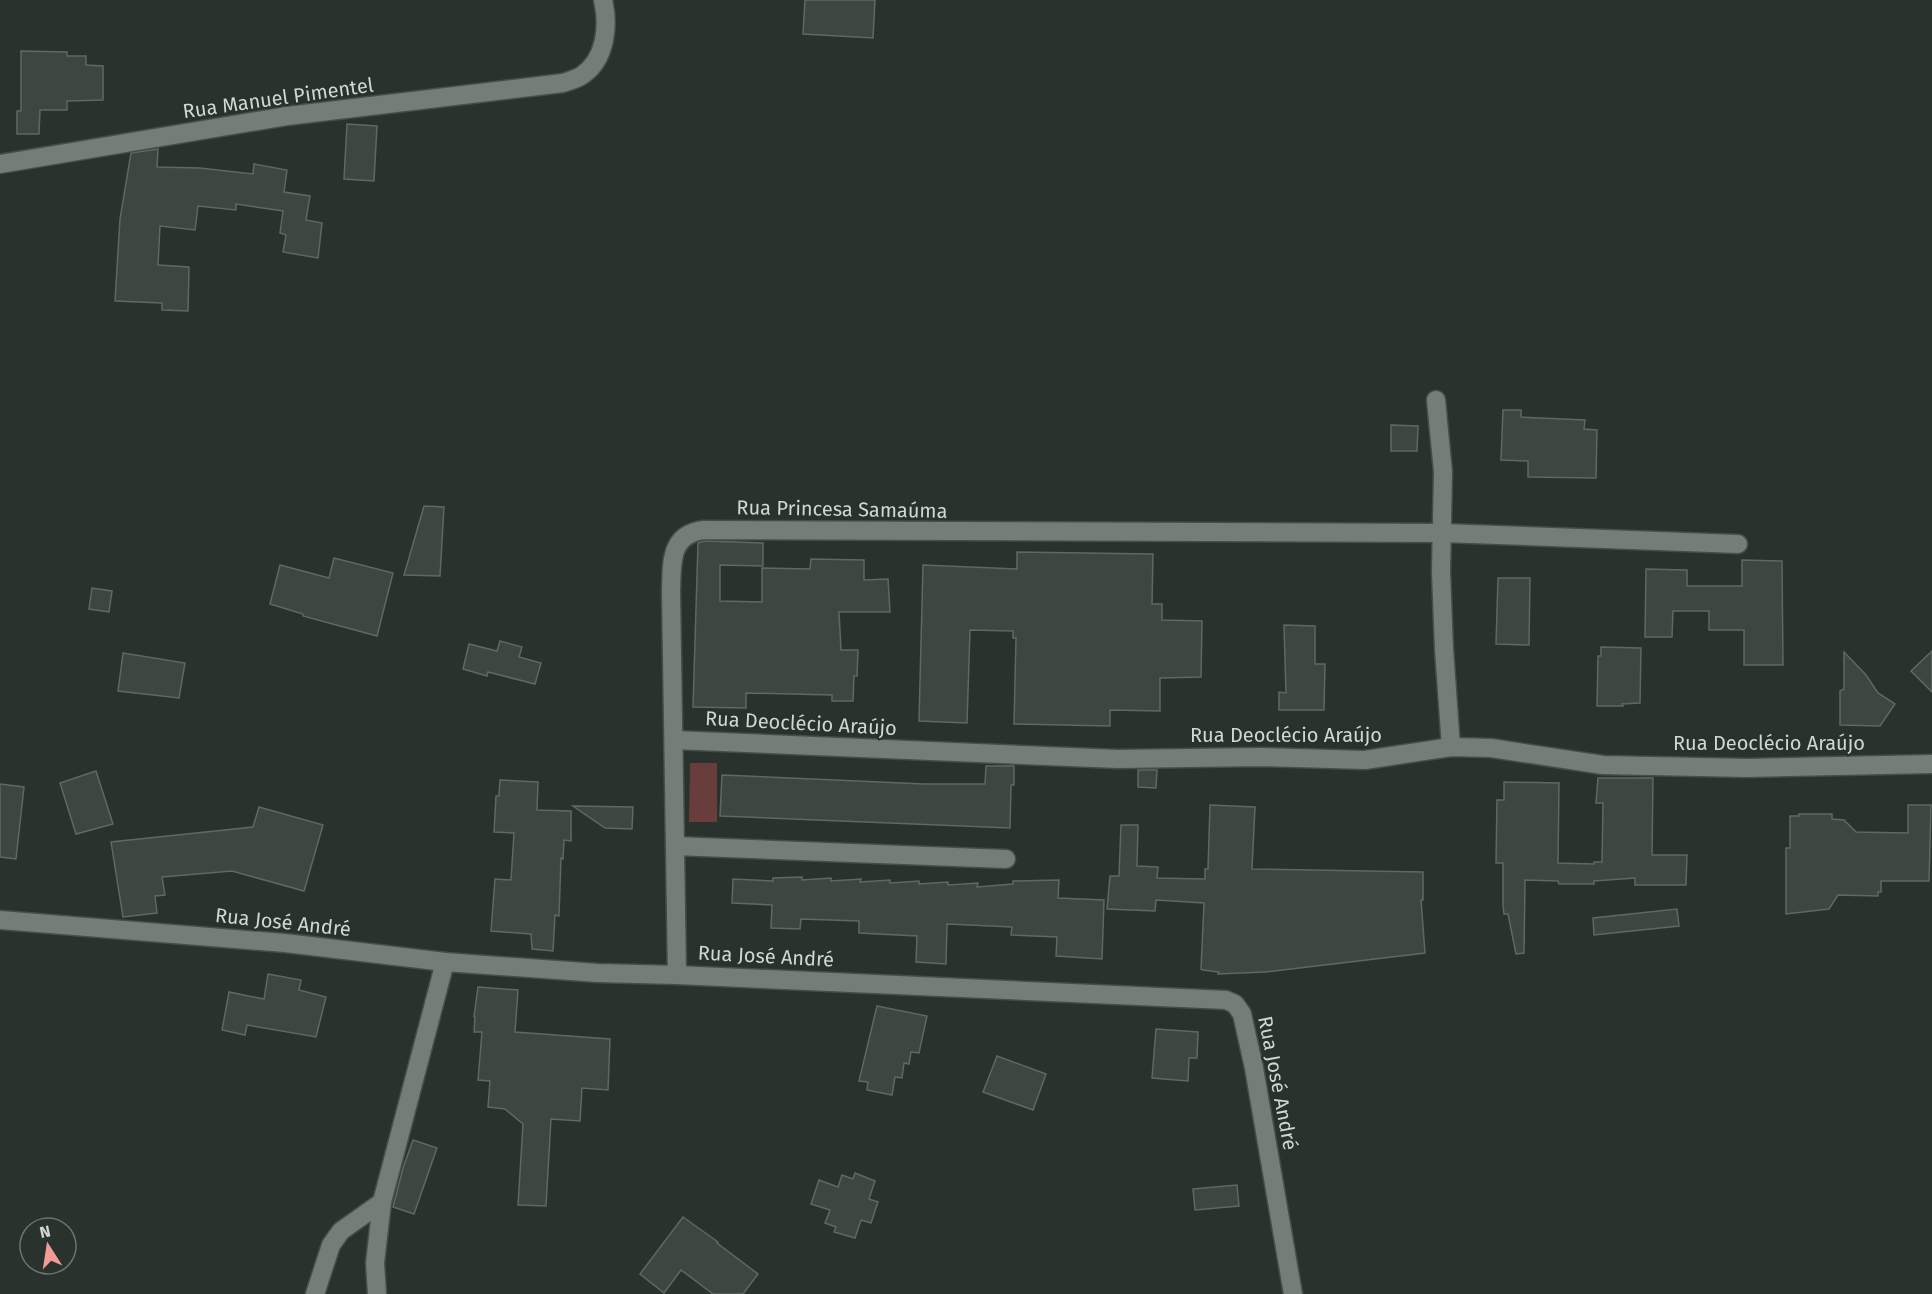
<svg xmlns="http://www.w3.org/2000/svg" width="1932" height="1294" viewBox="0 0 1932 1294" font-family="'Fira Sans',sans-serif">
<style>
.grass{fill:#693d3b}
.building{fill:#3e4640;stroke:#5f6862;stroke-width:1.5}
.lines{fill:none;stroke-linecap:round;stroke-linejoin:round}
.minor-casing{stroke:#474e49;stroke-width:21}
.minor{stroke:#747d77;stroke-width:18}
.labels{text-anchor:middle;stroke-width:4.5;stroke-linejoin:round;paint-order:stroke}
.street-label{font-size:20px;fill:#d1d7d3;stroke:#29322c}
</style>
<rect width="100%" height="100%" fill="#29322c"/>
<path class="grass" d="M690,763h27v59h-28z"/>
<g class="building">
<path d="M805,0h70l-2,38 -70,-4z"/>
<path d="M21,51l46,1v4h19v9l17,1v34l-36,1v9h-27l-1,24h-22v-23h4z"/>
<path d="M347,124l30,2 -3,55 -30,-2z"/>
<path d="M158,149l-1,18 43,1 53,6 1,-10 33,6 -3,22 26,4 -4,24 16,3 -4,35 -35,-6 3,-17 -6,-2 3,-22 -47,-7v6l-38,-4 -3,24 -35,-4 -2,39 31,2 -1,44 -26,-1v-7l-47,-2 5,-82 11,-66z"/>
<path d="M1503,410h18v7l64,3 -1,9 13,1 -1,48 -68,-1v-16l-27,-1z"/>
<path d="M1391,425l27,1 -1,25h-26z"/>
<path d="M424,506l20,1 -4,69 -36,-1z"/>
<path d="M705,541l58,2v23l-43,-1v36l42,1v-34l48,1 1,-10 53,1v20l24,-1 2,33h-51l2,38h17l-1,26h-3l-1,25h-21v-6l-86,-2v15l-53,-1 5,-164z"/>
<path d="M1017,552l136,2 -1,50h10v16l40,1 -1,56 -41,1v33l-50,-1v16l-96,-2 2,-86h-3v-7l-43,-1 -3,93 -48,-2 4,-156 94,4z"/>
<path d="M334,558l59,15 -16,63 -74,-20v-2l-33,-10 10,-39 49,13z"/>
<path d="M1742,560l40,1 1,104h-39v-35h-35v-19h-36l-1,26h-27l1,-68 41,1v16h55z"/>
<path d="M1498,578h32l-1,67 -33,-1z"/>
<path d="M92,588l20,3 -3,21 -20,-3z"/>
<path d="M1284,625l31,1v38h10l-1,46h-45v-18l7,1z"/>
<path d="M500,641l22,6 -3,10 22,6 -6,21 -47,-12 -1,4 -24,-7 6,-25 28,7z"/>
<path d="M1601,647l40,1 -1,55 -18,1 1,2h-26l1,-50h3z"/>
<path d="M1932,651v41l-21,-21z"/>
<path d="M1844,652l22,23 12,18 17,11 -15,22 -40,-1v-34l4,-2z"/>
<path d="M123,653l62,10 -6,35 -61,-7z"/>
<path d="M986,766h28v19h-3l-1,43 -290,-12 2,-41 202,9h61z"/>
<path d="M1138,770h19l-1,18 -18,-1z"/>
<path d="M96,771l17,53 -37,10 -16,-51z"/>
<path d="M1598,778h55l-1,77h35l-1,30h-51v-7l-41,3v3h-35l-1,-3 -33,-1 -1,73 -8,1 -8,-40h-4l-1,-8v-43h-7l1,-63h7v-18l55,1 -1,80 36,1v-2h8l1,-59h-7z"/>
<path d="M500,780l38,2 -1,28 34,1v30l-7,-1 -1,19 -2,-1 -2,58 -4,-1 -2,36 -21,-2 -1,-15 -40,-3 4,-52 16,1 3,-47 -20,-1 2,-36h3z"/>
<path d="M0,784l24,3 -8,72 -16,-2z"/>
<path d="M1210,805l45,2 -3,62 171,3v28h-2l4,53 -160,19 -47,2 1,-2 -16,-2 -2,-1 3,-66 -48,-3 -1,11 -48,-2 3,-33h9l2,-51h17l-1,41 21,1 -1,11 48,1v-10h3z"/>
<path d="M1908,805h23l-2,76h-48v11h-3v4l-40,-1 -9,14 -43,5v-66h4v-32h9v-2h33v5l12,1 12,12 52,1z"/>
<path d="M573,806l60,1 -1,22 -27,-1z"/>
<path d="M259,807l64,18 -19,66 -72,-20 -70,6 3,18 -10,1 2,17 -34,4 -12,-75 142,-15z"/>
<path d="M802,877v3l29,-2v3l30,-2 -1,3 30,-2v3l29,-2v3l29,-2v3l30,-2 -1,4 36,-3v-3l46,-1 -1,18 46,2 -2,59 -46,-3 1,-19 -46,-2 1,-8 -65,-3 -1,40 -30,-2 1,-26 -58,-3v-12l-58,-2 -1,10 -29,-1 1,-23 -40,-2 1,-24 40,2v-3z"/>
<path d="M1677,909l2,17 -85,9 -1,-17z"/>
<path d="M268,974l33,6 -2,10 27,7 -10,40 -69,-12 -2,10 -23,-5 7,-38 35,7z"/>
<path d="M478,987l40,3 -3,42 95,7 -2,51 -26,-2 -2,33 -29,-2 -5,87 -28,-1 5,-81 -18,-15 -17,-2 2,-26 -12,-1 4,-48h-8l1,-15h-1z"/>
<path d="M877,1006l50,10 -8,37 -8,-1 -2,12 -5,-1 -2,15 -7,-1 -3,18 -25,-5 1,-8 -9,-1z"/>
<path d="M1156,1029l42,3 -1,26h-8l-1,23 -36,-3z"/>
<path d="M997,1056l49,18 -13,36 -50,-18z"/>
<path d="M413,1140l24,8 -23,66 -21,-7 10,-39z"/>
<path d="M855,1173l20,8 -6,18 9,3 -7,21 -10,-3 -6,18 -21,-6 2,-5 -11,-4 5,-13 -19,-6 8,-24 19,7 4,-12 11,4z"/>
<path d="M1237,1185l2,21 -44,4 -2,-21z"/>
<path d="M683,1217l35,25 -1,1 41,31 -15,20h-30l-32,-24 -17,23 -24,-19z"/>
</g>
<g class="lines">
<g class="minor-casing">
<g id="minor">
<path d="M0,164l287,-48 276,-33c6,-2 13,-4 18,-7 25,-16 28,-50 22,-76"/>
<path d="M1436,400l7,72 -2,100 3,77 7,98"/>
<path d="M674,740l444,19 141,-2 106,3 86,-13 40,1 112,17 144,3 185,-4"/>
<path d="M675,846l331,13"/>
<path d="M0,920l285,23 160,19 153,11 79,2 549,25 9,4 7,10 12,54 39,226"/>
<path d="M677,975l-6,-383c1,-28 -2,-58 33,-62l739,3 295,11"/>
<path d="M315,1294l16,-49 10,-14 41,-29"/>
<path d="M377,1294l-2,-31 7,-61 63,-240"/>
</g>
</g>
<use href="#minor" class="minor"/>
</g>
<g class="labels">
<g class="street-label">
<text transform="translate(278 98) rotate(-8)" y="7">Rua Manuel Pimentel</text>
<text transform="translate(842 509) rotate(1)" y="7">Rua Princesa Samaúma</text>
<text transform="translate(801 723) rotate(3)" y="7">Rua Deoclécio Araújo</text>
<text x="1286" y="742">Rua Deoclécio Araújo</text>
<text x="1769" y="750">Rua Deoclécio Araújo</text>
<text transform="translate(283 922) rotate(6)" y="7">Rua José André</text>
<text transform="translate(766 956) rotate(3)" y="7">Rua José André</text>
<text transform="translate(1278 1083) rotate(79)" y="7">Rua José André</text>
</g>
</g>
<g transform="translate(48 1246) rotate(348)"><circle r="28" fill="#29322c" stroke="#6c746f" stroke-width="1.5"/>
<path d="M0-4.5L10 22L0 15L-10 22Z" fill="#f59b97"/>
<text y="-9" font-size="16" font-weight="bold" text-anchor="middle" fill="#d1d7d3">N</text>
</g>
</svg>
